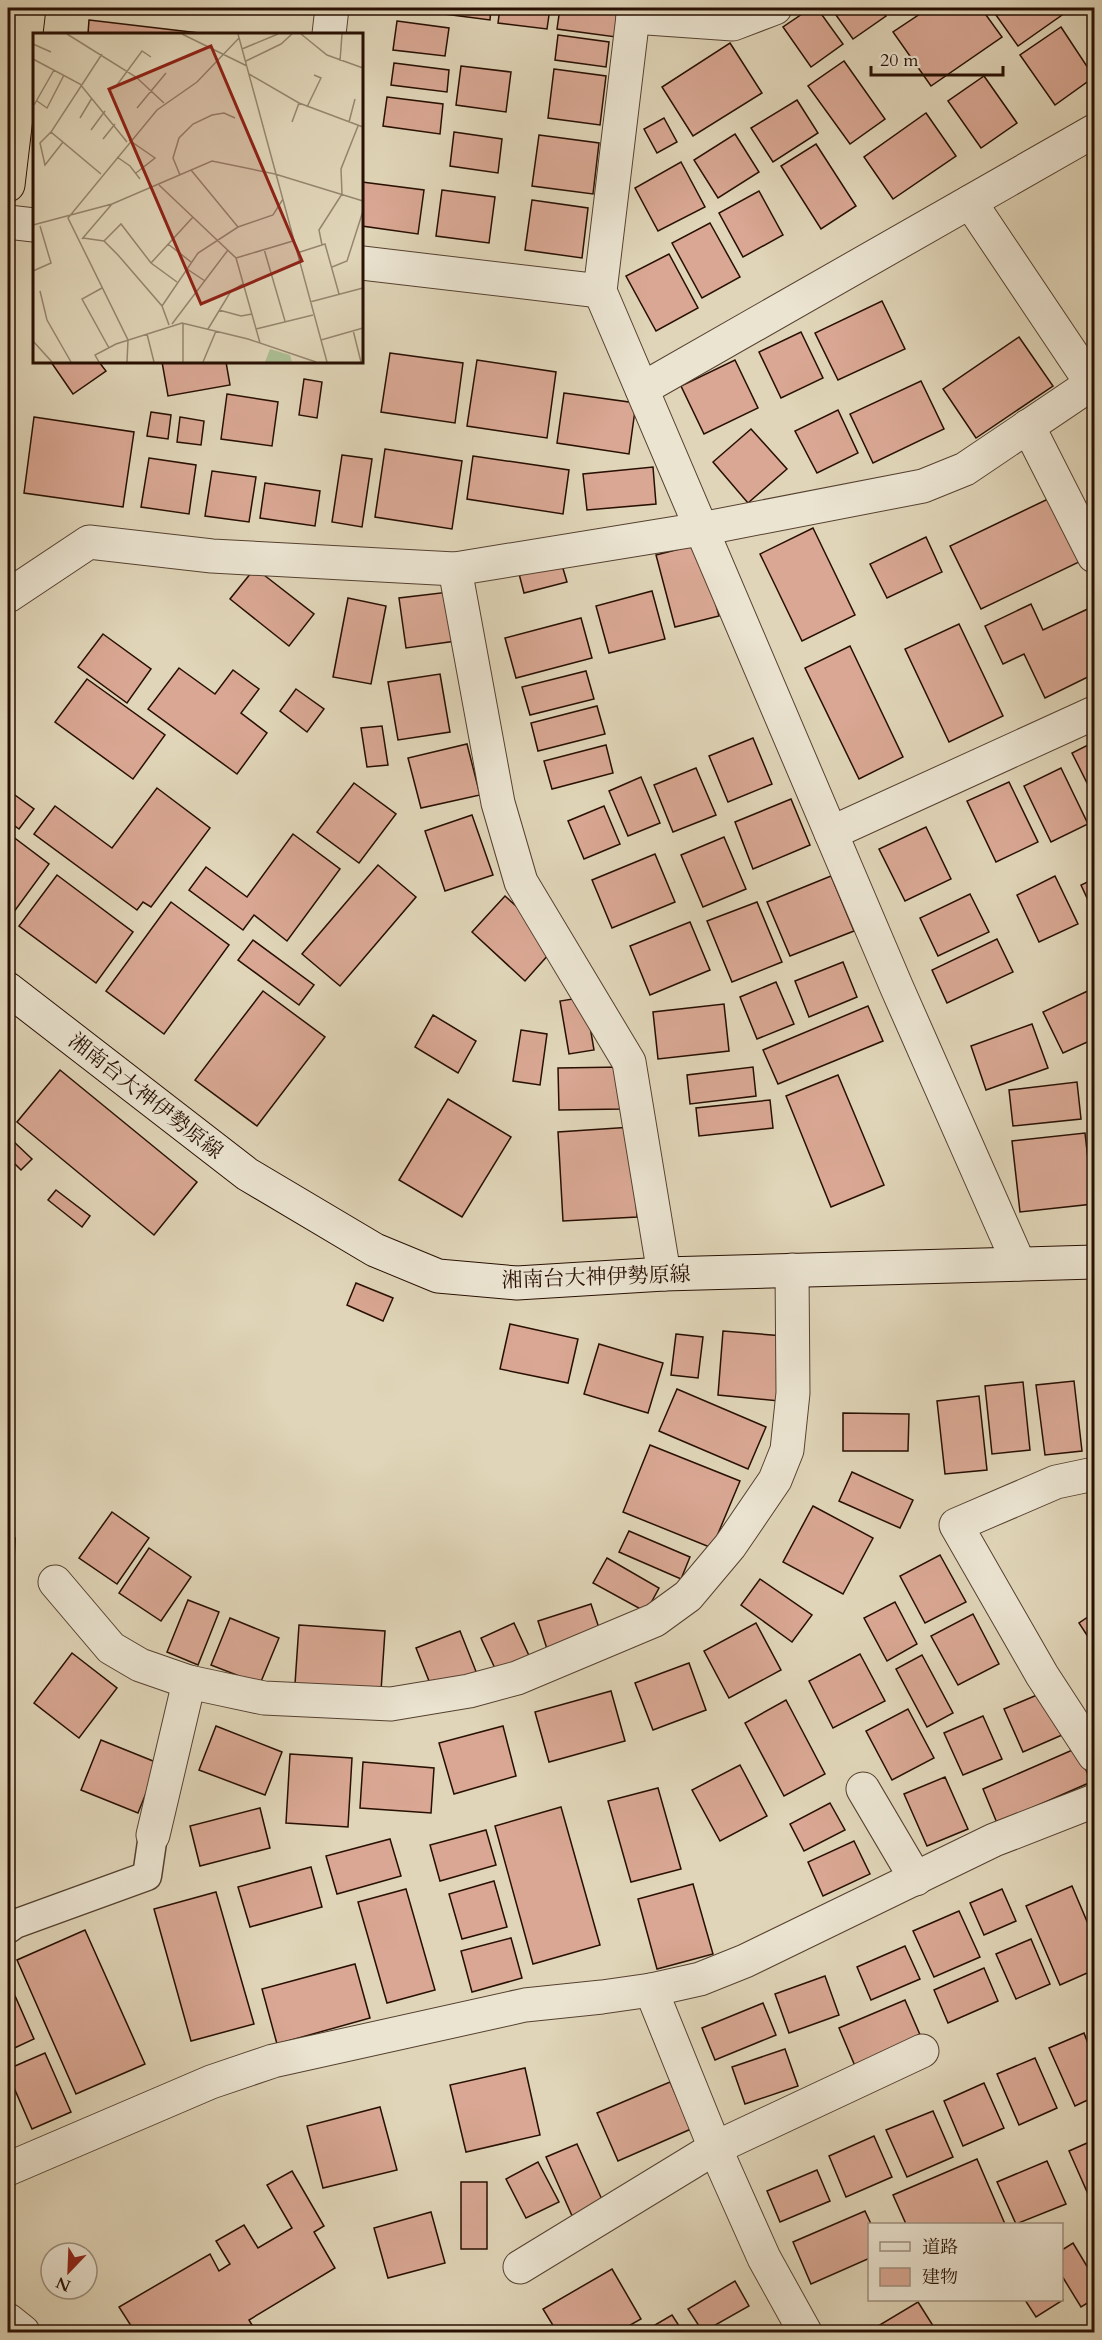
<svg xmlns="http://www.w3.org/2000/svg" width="1102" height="2340" viewBox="0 0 1102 2340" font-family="Cardo,'Noto Serif JP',serif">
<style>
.building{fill:#d9a793;stroke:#270f02;stroke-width:1.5}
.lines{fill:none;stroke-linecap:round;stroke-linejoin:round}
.pedestrian-casing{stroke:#554030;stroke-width:31}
.minor-casing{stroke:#554030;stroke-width:35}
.secondary-casing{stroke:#270f02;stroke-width:35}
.trunk-casing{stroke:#270f02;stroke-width:35}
.pedestrian{stroke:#ebe4d1;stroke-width:28}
.minor{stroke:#ebe4d1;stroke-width:33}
.secondary{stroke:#ebe4d1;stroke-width:33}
.trunk{stroke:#e0d5b8;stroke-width:33}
.labels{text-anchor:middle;stroke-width:4.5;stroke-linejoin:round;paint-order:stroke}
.street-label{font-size:21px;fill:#270f02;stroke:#ebe4d1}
.inset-road{fill:none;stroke:#96866f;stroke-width:1.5}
.view{fill:#8f2418;fill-opacity:0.15;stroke:#8f2418;stroke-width:3}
.inset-edge{fill:none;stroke:#270f02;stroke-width:3}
</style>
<rect width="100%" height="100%" fill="#e0d5b8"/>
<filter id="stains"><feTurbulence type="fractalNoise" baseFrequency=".00333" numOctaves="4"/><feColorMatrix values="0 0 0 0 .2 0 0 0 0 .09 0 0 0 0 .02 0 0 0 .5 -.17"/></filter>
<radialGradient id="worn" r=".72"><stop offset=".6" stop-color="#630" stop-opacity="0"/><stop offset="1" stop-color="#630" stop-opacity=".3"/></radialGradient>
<g class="building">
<path d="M438,8h53l-1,12 -53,-7z"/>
<path d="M500,8h50l-3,21 -49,-6z"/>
<path d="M560,8h60l-4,29 -59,-8z"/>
<path d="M811,8h6l26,36 -32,23 -28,-40z"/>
<path d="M831,8h50l5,8 -33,23z"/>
<path d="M929,8h52l21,29 -71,49 -38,-54z"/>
<path d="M991,8h81l-54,38z"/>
<path d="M89,20l119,14h-120z"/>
<path d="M397,21l52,7 -4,28 -52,-6z"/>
<path d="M1061,27l33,50 -39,28 -35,-50z"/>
<path d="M558,35l51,7 -3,25 -51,-7z"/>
<path d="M730,43l32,50 -69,43 -31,-49z"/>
<path d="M844,61l41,58 -35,25 -42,-58z"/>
<path d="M394,63l55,7 -2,22 -56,-7z"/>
<path d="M461,66l50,6 -5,40 -50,-7z"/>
<path d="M554,69l52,7 -6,49 -52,-7z"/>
<path d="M984,76l33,47 -36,25 -33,-47z"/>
<path d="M387,97l56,7 -3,30 -57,-8z"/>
<path d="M797,100l21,33 -45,29 -22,-34z"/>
<path d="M926,113l30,43 -63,43 -29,-42z"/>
<path d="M664,118l13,24 -20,11 -13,-24z"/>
<path d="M454,132l48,7 -4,34 -48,-7z"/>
<path d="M735,134l24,38 -41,26 -24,-38z"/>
<path d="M539,135l60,8 -6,51 -61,-8z"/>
<path d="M816,144l40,62 -35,23 -40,-63z"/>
<path d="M681,162l24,45 -47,24 -23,-43z"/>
<path d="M362,182l62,8 -6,44 -56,-8z"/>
<path d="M442,190l53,7 -6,46 -53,-7z"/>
<path d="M759,191l24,44 -40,22 -24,-44z"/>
<path d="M532,200l56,8 -6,50 -57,-8z"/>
<path d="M710,223l30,54 -38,21 -30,-55z"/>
<path d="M669,254l29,54 -42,23 -30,-55z"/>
<path d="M882,301l23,48 -67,31 -23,-47z"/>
<path d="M801,332l22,46 -42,20 -22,-46z"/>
<path d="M1019,337l34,49 -77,52 -33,-49z"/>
<path d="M390,353l73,10 -8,60 -74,-11z"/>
<path d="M477,360l79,12 -9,66 -80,-12z"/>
<path d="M735,360l23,48 -54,26 -23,-48z"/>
<path d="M51,362h48l7,9 -33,23z"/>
<path d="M162,362h64l4,23 -62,11z"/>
<path d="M304,379l18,3 -5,36 -18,-3z"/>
<path d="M921,381l23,48 -71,34 -23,-49z"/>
<path d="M564,393l72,10 -7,51 -72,-11z"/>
<path d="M227,394l51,8 -6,44 -51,-7z"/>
<path d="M838,410l20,43 -41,20 -22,-42z"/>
<path d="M151,412l20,3 -3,24 -21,-3z"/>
<path d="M34,417l100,15 -11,75 -99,-14z"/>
<path d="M180,417l24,4 -3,24 -24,-3z"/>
<path d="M751,429l36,40 -39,34 -35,-41z"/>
<path d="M385,449l77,12 -10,68 -77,-12z"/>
<path d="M342,455l30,4 -10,68 -30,-5z"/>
<path d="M473,456l96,14 -6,44 -96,-15z"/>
<path d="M149,458l47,7 -7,49 -48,-7z"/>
<path d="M653,467l3,37 -69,6 -4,-36z"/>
<path d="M212,471l44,6 -7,45 -44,-6z"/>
<path d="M265,483l55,8 -5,35 -55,-8z"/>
<path d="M1048,499l31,63 -98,47 -31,-63z"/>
<path d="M813,528l42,87 -53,26 -42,-87z"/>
<path d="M926,537l16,35 -55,26 -17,-34z"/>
<path d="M699,544l20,72 -44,11 -19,-72z"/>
<path d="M559,555l8,27 -43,11 -7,-27z"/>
<path d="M255,568l59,46 -25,32 -59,-47z"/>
<path d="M652,591l13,48 -56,14 -13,-47z"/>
<path d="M449,592l7,49 -50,7 -7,-50z"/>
<path d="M348,598l38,8 -15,78 -38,-7z"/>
<path d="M1031,604l12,26 51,-24v68l-49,24 -21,-44 -21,10 -18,-38z"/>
<path d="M581,618l11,40 -76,20 -11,-40z"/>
<path d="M959,624l44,92 -54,26 -44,-93z"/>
<path d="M103,634l48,35 -24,34 -49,-36z"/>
<path d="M850,646l53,111 -44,22 -54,-111z"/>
<path d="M179,668l36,26 18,-24 26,19 -18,24 26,20 -30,41 -89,-65z"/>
<path d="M586,671l8,28 -64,16 -8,-28z"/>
<path d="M440,674l10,58 -52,8 -10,-58z"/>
<path d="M87,679l78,56 -32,44 -78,-57z"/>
<path d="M296,689l28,20 -17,23 -27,-21z"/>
<path d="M597,706l8,28 -67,17 -7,-28z"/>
<path d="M382,726l6,39 -21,2 -6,-39z"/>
<path d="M753,738l19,46 -44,18 -19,-46z"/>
<path d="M1094,742v55l-22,-44z"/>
<path d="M467,744l13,51 -59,13 -13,-50z"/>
<path d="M606,745l7,28 -61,16 -8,-28z"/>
<path d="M696,768l20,47 -43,17 -19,-47z"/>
<path d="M1061,768l27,56 -37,18 -27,-56z"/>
<path d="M641,777l19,46 -32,13 -19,-45z"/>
<path d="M1009,782l29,60 -42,20 -29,-61z"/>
<path d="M354,783l42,31 -37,49 -42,-31z"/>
<path d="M157,788l53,40 -59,79 -8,-5 -6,8 -103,-76 21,-28 57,42z"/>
<path d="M8,790l26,19 -15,20 -11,-8z"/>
<path d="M791,799l19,46 -57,24 -18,-47z"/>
<path d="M604,806l16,38 -36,15 -16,-38z"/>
<path d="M472,815l21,60 -48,16 -20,-60z"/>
<path d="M926,827l25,52 -46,22 -26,-52z"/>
<path d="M8,833l41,31 -41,56z"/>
<path d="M293,834l47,35 -53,72 -33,-26 -11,15 -54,-40 17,-23 41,30z"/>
<path d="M724,837l22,52 -43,18 -22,-52z"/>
<path d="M655,854l20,48 -63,26 -20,-48z"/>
<path d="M378,865l38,32 -76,89 -38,-32z"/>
<path d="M57,875l76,57 -37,51 -77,-57z"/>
<path d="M831,876l23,55 -64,25 -23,-54z"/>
<path d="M1055,876l23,48 -39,18 -22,-47z"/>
<path d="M1094,879v34l-13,-28z"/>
<path d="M970,894l19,38 -51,24 -18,-38z"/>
<path d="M505,896l53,48 -33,37 -53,-49z"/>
<path d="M171,902l58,43 -65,89 -58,-43z"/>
<path d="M757,902l25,60 -50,20 -25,-61z"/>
<path d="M690,922l20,48 -60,25 -20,-49z"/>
<path d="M997,939l16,33 -66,31 -15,-33z"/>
<path d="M253,940l61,45 -15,20 -61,-45z"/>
<path d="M843,962l14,35 -48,20 -14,-36z"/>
<path d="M776,982l18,42 -37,15 -17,-42z"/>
<path d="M1094,988v51l-31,14 -20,-41z"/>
<path d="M263,991l62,46 -68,89 -62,-46z"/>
<path d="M585,997l9,53 -25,4 -9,-53z"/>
<path d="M724,1004l5,47 -71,8 -5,-47z"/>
<path d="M868,1006l15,35 -105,43 -15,-34z"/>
<path d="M433,1015l43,26 -18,32 -43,-26z"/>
<path d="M1032,1024l16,44 -62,22 -15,-44z"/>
<path d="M521,1030l26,4 -7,51 -27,-4z"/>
<path d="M622,1067l1,42 -64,1 -1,-42z"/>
<path d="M753,1067l3,29 -66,8 -3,-29z"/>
<path d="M60,1070l137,112 -43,53 -137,-113z"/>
<path d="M838,1075l46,110 -53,22 -45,-111z"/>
<path d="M1077,1082l4,37 -68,7 -4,-36z"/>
<path d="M448,1099l63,38 -49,80 -63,-37z"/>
<path d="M770,1100l3,28 -74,8 -3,-28z"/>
<path d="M632,1127l5,90 -74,4 -5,-89z"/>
<path d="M1085,1133l8,71 -73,8 -8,-71z"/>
<path d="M12,1140l20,19 -11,11 -13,-13v-12z"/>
<path d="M56,1190l34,26 -8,11 -34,-27z"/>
<path d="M356,1283l37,15 -10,23 -36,-16z"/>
<path d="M510,1324l68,15 -10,44 -68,-14z"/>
<path d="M723,1331l61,5 -5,65 -61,-6z"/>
<path d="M676,1334l27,3 -5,41 -27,-3z"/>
<path d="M599,1344l64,19 -15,50 -64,-19z"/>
<path d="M1074,1381l8,70 -37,4 -9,-70z"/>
<path d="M1023,1382l7,68 -38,4 -7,-68z"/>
<path d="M677,1389l89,38 -18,42 -89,-38z"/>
<path d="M979,1396l8,74 -42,4 -8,-73z"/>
<path d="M843,1413l66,1 -1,37h-65z"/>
<path d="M650,1445l90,36 -28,67 -89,-36z"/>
<path d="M852,1472l61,28 -13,28 -61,-27z"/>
<path d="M813,1506l60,32 -30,56 -60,-32z"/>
<path d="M112,1512l37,26 -32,46 -38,-26z"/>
<path d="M629,1531l61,26 -9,22 -62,-27z"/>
<path d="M8,1538h7l-7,162z"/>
<path d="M149,1548l42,29 -30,44 -42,-28z"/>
<path d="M940,1555l26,47 -41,21 -25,-47z"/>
<path d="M607,1558l52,30 -13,24 -53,-29z"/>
<path d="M760,1579l52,36 -20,27 -51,-37z"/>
<path d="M188,1600l31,12 -21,53 -31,-13z"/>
<path d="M895,1602l22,42 -30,17 -23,-43z"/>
<path d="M591,1604l11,33 -53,18 -11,-34z"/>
<path d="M1094,1613v33l-15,-23z"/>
<path d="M973,1614l26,50 -41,21 -27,-49z"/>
<path d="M230,1618l49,20 -19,46 -49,-19z"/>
<path d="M514,1623l17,37 -33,15 -17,-37z"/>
<path d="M756,1623l25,47 -52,28 -25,-47z"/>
<path d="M299,1625l86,6 -4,60 -86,-7z"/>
<path d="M460,1631l17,43 -44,17 -17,-43z"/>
<path d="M72,1653l45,35 -38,50 -45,-35z"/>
<path d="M860,1654l25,47 -52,27 -24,-47z"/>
<path d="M922,1655l31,58 -26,14 -31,-58z"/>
<path d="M689,1663l17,47 -53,20 -18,-47z"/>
<path d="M611,1691l14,50 -76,21 -14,-50z"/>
<path d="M1044,1692l18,43 -39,17 -19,-43z"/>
<path d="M786,1700l39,74 -41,22 -39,-73z"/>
<path d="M908,1709l26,49 -42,22 -26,-49z"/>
<path d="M983,1716l19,43 -39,16 -19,-42z"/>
<path d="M216,1726l66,26 -17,43 -66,-25z"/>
<path d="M503,1726l13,50 -62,18 -15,-51z"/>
<path d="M101,1740l57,23 -20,50 -57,-23z"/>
<path d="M1077,1748l14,34 -94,41 -14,-34z"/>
<path d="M290,1754l62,4 -4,69 -62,-4z"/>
<path d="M363,1762l71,6 -3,45 -71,-5z"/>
<path d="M740,1765l27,51 -47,25 -28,-51z"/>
<path d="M945,1777l23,52 -41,17 -23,-52z"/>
<path d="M658,1788l23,81 -50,13 -23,-81z"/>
<path d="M830,1803l15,27 -41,21 -14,-27z"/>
<path d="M561,1807l39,138 -67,19 -38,-138z"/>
<path d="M260,1808l10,40 -70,18 -10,-40z"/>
<path d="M486,1830l10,35 -56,16 -10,-36z"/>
<path d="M390,1839l11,37 -64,18 -11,-38z"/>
<path d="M854,1841l16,33 -47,22 -15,-34z"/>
<path d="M311,1867l11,40 -72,20 -12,-40z"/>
<path d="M494,1881l13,46 -45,12 -13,-45z"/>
<path d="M693,1884l20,70 -56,15 -19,-70z"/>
<path d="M1072,1886l22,52v32l-34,15 -34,-79z"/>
<path d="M406,1889l29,101 -48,13 -29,-101z"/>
<path d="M1002,1889l14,32 -32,14 -14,-32z"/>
<path d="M216,1892l38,132 -63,17 -37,-132z"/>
<path d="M959,1911l21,46 -46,20 -21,-46z"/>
<path d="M85,1930l60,134 -69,30 -59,-134z"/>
<path d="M511,1938l11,40 -50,14 -11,-41z"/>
<path d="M1031,1939l19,45 -34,15 -20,-45z"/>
<path d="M905,1946l15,33 -49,21 -14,-33z"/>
<path d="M355,1964l15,54 -93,26 -15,-55z"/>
<path d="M984,1968l14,33 -50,22 -14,-33z"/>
<path d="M825,1976l14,39 -50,18 -14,-39z"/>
<path d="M12,1989l22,50 -26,12v-60z"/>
<path d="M905,2000l16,37 -66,29 -16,-38z"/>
<path d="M763,2003l13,32 -61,25 -13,-32z"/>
<path d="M1084,2033l10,26v38l-19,9 -26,-58z"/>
<path d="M785,2049l13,37 -53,18 -13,-37z"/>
<path d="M45,2053l26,59 -39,17 -24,-55v-5z"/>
<path d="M1035,2058l22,50 -38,17 -22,-51z"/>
<path d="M525,2068l15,67 -74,17 -16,-67z"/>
<path d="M670,2082l21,47 -73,32 -21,-48z"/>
<path d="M984,2083l20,45 -41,18 -19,-45z"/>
<path d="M380,2107l17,63 -74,18 -16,-62z"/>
<path d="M933,2111l20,46 -46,20 -21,-47z"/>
<path d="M874,2136l18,41 -46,20 -17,-41z"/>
<path d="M1094,2140v51l-6,3 -19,-43z"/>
<path d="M577,2144l27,60 -31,14 -27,-61z"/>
<path d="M977,2159l28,65h-99l-13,-29z"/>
<path d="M1047,2161l19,43 -50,20 -19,-42z"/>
<path d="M538,2162l21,40 -33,16 -20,-39z"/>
<path d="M817,2170l13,31 -50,21 -13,-31z"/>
<path d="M292,2171l32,55 -10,6 21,36 -86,52 7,12h-121l-16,-25 91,-53 9,17 11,-7 -14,-23 28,-16 14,23 34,-20 -25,-43z"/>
<rect x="461" y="2182" width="26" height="67"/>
<path d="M865,2211l6,13 -1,34 -59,26 -18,-42z"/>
<path d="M431,2212l14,51 -57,15 -14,-50z"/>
<path d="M1073,2243l21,35v21l-13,8 -19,-31v-26z"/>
<path d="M612,2269l29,50 -23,13h-61l-14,-23z"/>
<path d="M735,2281l14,25 -46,26 -15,-23z"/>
<path d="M1062,2298l1,2 -27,17 -11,-17z"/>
<path d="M918,2302l19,30h-69z"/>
<path d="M672,2315l11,17h-40z"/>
</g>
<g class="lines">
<g class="pedestrian-casing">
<path id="pedestrian" d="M8,1929l7,-5 132,-48 6,-41"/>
</g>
<g class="minor-casing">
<g id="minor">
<path d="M634,8l-34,283 297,697 122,276"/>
<path d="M633,17l100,7 42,-16"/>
<path d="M329,34l3,-26"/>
<path d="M970,202l122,182"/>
<path d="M8,222l26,3"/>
<path d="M362,263l238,28"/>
<path d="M642,389l452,-258"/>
<path d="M1028,426l66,130"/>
<path d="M455,569l43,234 23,79 108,180 35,212"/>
<path d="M8,596l81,-54 123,14 243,13 246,-40 222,-43 42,-17 129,-87"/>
<path d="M831,833l263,-120"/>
<path d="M1094,1474l-38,8 -100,43 86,150 52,80"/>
<path d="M55,1582l56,66 29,17 49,17 75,16 127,6 78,-13 48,-13 138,-58 33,-24 42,-50 45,-66 12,-30 6,-57 -1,-123"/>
<path d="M863,1789l53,90"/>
<path d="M153,1835l36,-153"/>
<path d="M651,1990l64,158 49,110 41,74"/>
<path d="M8,2169l203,-87 62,-21 252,-56 77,-8 49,-7 49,-11 45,-18 249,-121 100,-39"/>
<path d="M520,2267l195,-119 207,-97"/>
<path d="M8,2320l15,12"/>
</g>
</g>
<g class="secondary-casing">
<path id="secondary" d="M8,989l239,185 128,76 63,26 79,7 147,-9 430,-12"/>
</g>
<g class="trunk-casing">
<path id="trunk" d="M8,185l21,-177"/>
</g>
<use href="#pedestrian" class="pedestrian"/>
<use href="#minor" class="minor"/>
<use href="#secondary" class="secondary"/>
<use href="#trunk" class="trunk"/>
</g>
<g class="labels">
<g class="street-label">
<text transform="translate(146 1096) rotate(38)" y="7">湘南台大神伊勢原線</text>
<text transform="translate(596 1277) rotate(-2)" y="7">湘南台大神伊勢原線</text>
</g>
</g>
<g transform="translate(33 33)">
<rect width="330" height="330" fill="#e0d5b8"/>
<path d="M237,316l20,6 2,7h-27z" fill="#acbe94"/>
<path class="inset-road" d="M34,1l69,43 28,26M149,1l65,32M205,1l89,328M268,1l26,21 36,13M0,11l18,8M209,16l36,-15M0,26l47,25 47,58M213,28l35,-17 11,-10M307,28l2,-27M216,41l50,29 64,24M84,52l25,-34 9,6M4,68l10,7 17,-33M1,72l20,-35M274,74l14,-29 -7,-3M104,75l29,-35M47,85l12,-20M259,89l7,-19M316,89l6,-23M58,97l14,-19M18,99l-11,11 5,22 18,-23M70,106l12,-15M96,107l26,18 -19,15M84,124l13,9 10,13M158,137l47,57M68,141l-50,-42 51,-78M242,141l88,27M147,142l-7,-17 6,-20 14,-14 19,-9 12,-2 11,5M126,152l77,73 24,85M0,192l79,-21 100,-43 63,13M50,205l21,3 14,14 44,51 7,19M49,206l30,-35M71,208l17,-17 30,39 26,19M135,211l23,18M289,212l-3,-15 23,-36 -1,-25 17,-43M231,216l21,72M264,220l28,-9 14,50M203,225l57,-17M118,230l42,-46M299,234l15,-6 16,-50M154,236l18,12M0,238l18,-8 -11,-37M69,255l-20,11 27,49M7,258l7,29 24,42M277,269l53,-14M129,273l36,-53 40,-26 35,-12 10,-16M186,277l22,6 11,-2M150,290v39M139,291l56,-74M175,296l23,-38 12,-7M223,296l57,-14M320,297l8,32M114,301l7,28M288,307l42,-12M0,308l19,21M66,329l-4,-7 21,-11 66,-21 66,16 68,23M94,329l1,-22 -60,-122 89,-108 40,-28 42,-44M170,329l13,-31"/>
<path class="view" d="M178,13l91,215 -101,43 -92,-215z"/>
<rect width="330" height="330" class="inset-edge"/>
</g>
<rect width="1102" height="2340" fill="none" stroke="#e0d5b8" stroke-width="30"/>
<rect x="9" y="9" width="1084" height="2322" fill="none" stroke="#270f02" stroke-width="3"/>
<rect x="15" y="15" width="1072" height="2310" fill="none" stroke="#270f02" stroke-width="1.5"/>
<rect x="868" y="2223" width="195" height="78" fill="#ebe4d1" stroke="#9d8f7e" stroke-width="1.5"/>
<rect x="880" y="2242" width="30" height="9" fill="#ebe4d1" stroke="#9d8f7e" stroke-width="1.5"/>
<text x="922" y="2253" font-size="18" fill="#270f02">道路</text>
<rect x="880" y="2268" width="30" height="18" fill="#d9a793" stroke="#9d8f7e" stroke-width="1.5"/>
<text x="922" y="2283" font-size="18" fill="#270f02">建物</text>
<g transform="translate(69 2271) rotate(203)"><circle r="28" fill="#ebe4d1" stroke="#9d8f7e" stroke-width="1.5"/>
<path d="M0-4.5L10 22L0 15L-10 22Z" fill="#8f2418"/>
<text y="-9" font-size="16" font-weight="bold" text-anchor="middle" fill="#270f02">N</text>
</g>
<path d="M871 66v9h132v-9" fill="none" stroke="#270f02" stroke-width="3"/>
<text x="880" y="66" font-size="18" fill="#270f02" stroke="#ebe4d1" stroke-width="4.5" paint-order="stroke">20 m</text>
<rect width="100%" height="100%" filter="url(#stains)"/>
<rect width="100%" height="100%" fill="url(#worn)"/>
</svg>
